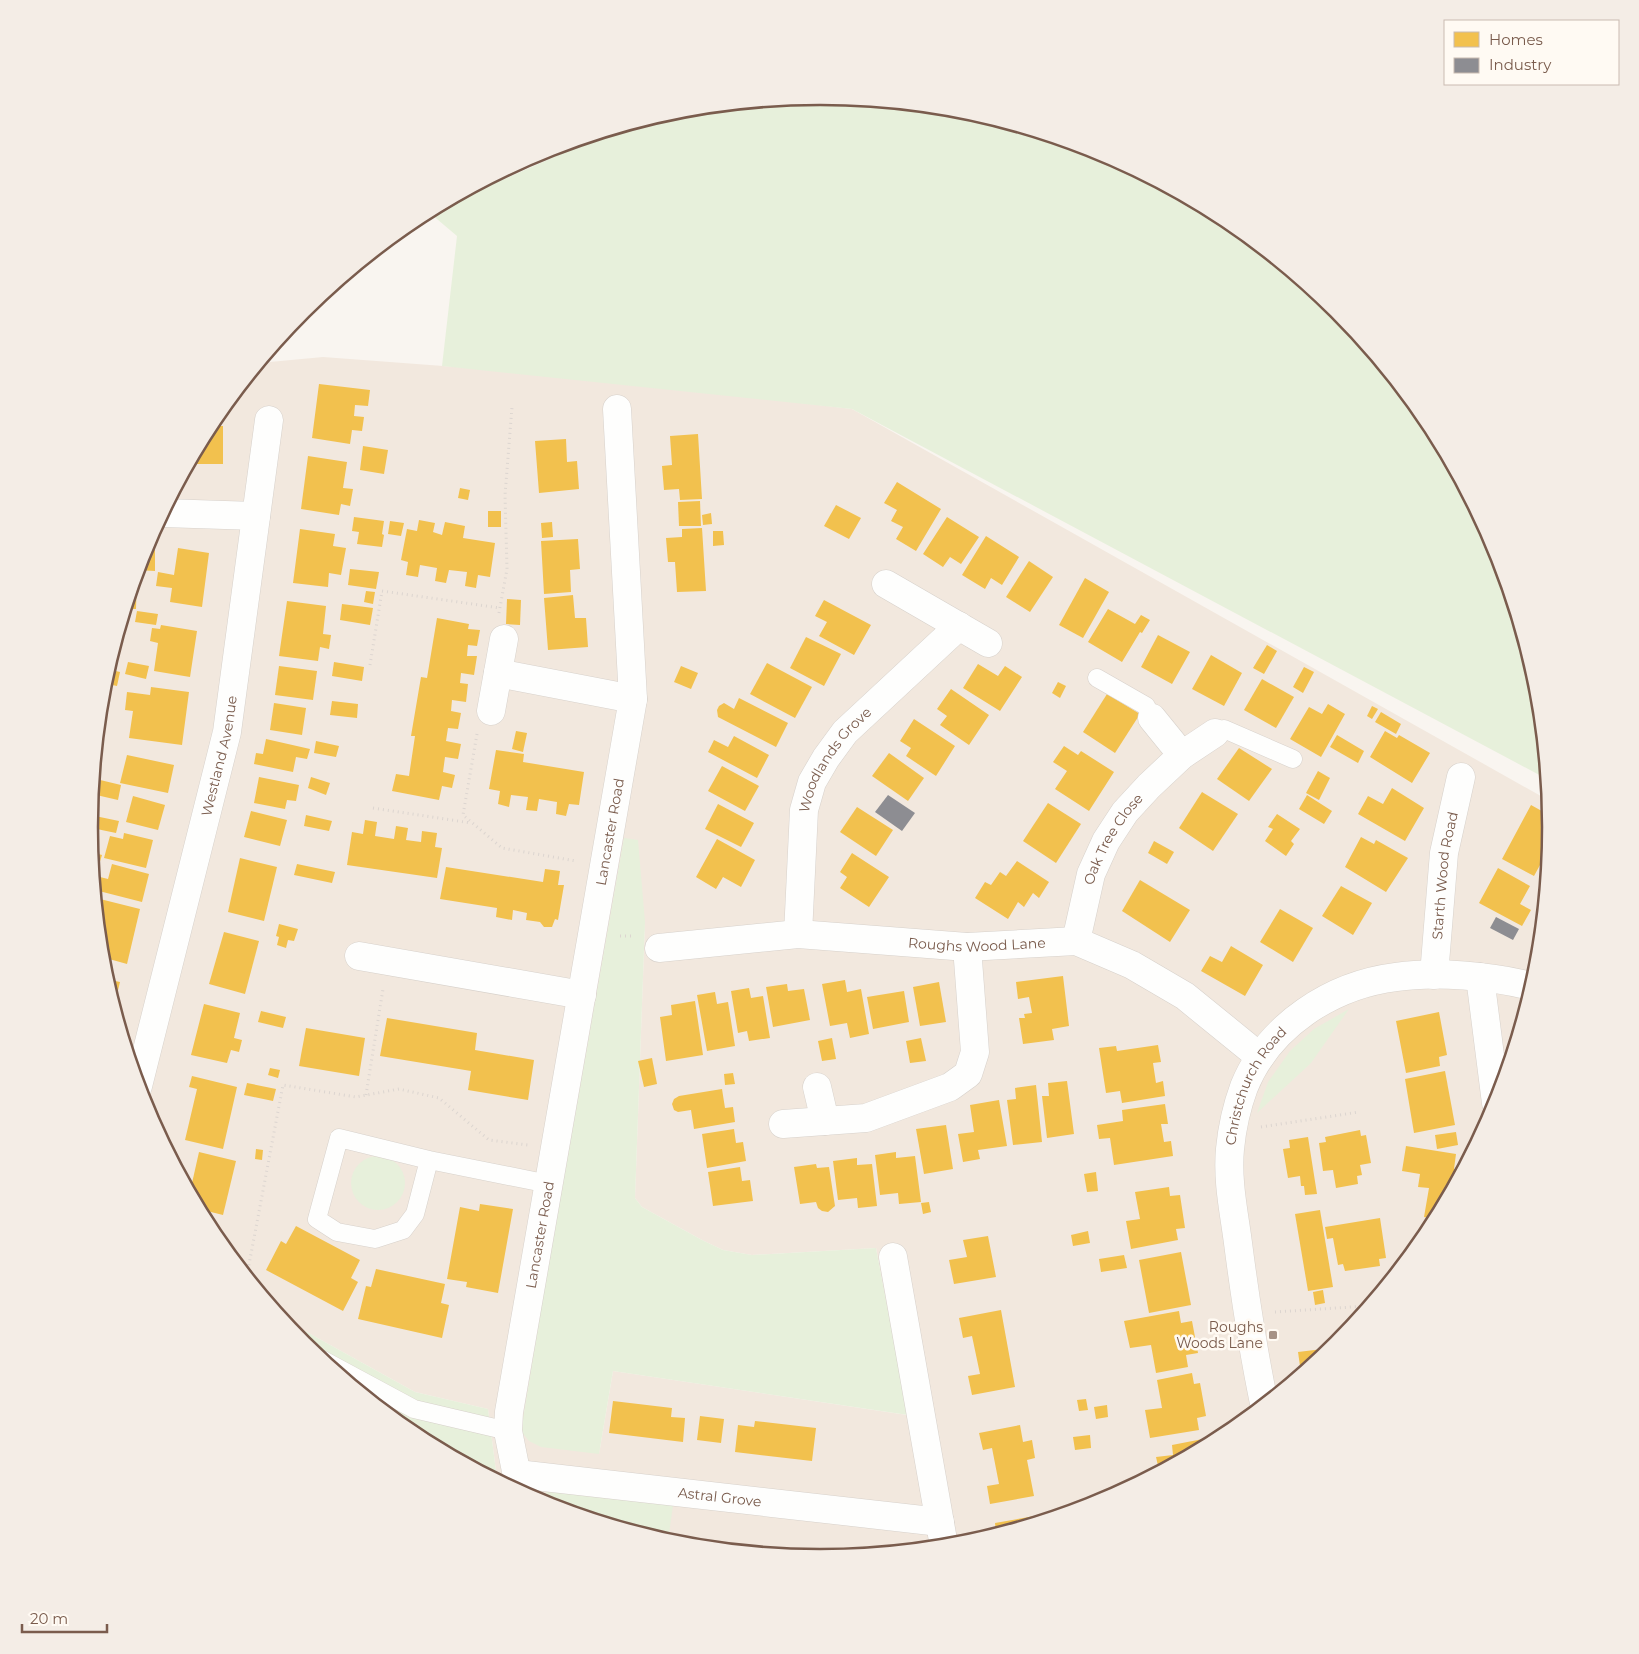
<svg xmlns="http://www.w3.org/2000/svg" width="1639" height="1654" viewBox="0 0 1639 1654" font-family="Montserrat,sans-serif">
<style>
.residential{fill:#f2e8de;fill-rule:evenodd}
.green{fill:#e7f0db}
.homes{fill:#f2c14e}
.industry{fill:#8d8d92}
.lines{fill:none;stroke-linecap:round;stroke-linejoin:round}
.lane-casing{stroke:#d7d1cb;stroke-width:19}
.street-casing{stroke:#d7d1cb;stroke-width:29}
.secondary-casing{stroke:#d9d2cb;stroke-width:29}
.path{stroke:#dcd5d0;stroke-width:3;stroke-dasharray:1 4;stroke-linecap:butt}
.lane{stroke:#fefefd;stroke-width:18}
.street{stroke:#fefefd;stroke-width:28}
.secondary{stroke:#fefefd;stroke-width:28}
.poi-dot{fill:#a69286;stroke:#fffaf3;stroke-width:2}
.labels{text-anchor:middle;stroke-width:5;stroke-linejoin:round;paint-order:stroke}
.street-label{font-size:14px;fill:#7a5c4d;stroke:#fffaf3}
.poi-label{font-size:14px;fill:#7a5c4d;stroke:#fffaf3;text-anchor:end}
.rim{fill:none;stroke:#7a5c4d;stroke-width:2.5}
</style>
<rect width="100%" height="100%" fill="#f9f5f0"/>
<path class="residential" d="M323,357l252,19 277,33 696,391 2,27 -14,143 -41,137 -68,126 -91,111 -111,91 -126,67 -137,42 -143,14 -142,-14 -137,-42 -43,-23 -9,-70 -73,-17 -110,-61 -14,-2 -79,-96 -68,-127 -41,-137 -14,-142 14,-143 41,-137 68,-126 47,-58zM645,922l-10,276 7,9 60,33 21,10 29,5 124,-7 31,167 -294,-44 -14,83z"/>
<g class="green">
<path d="M820,96l142,14 137,42 127,68 110,90 91,111 68,127 41,137 9,93 -693,-369 -410,-43 15,-130 -26,-22 33,-17 155,-69 58,-18z"/>
<path d="M624,838l14,2 7,82 -10,276 7,9 60,33 21,10 29,5 124,-7 32,167 -295,-44 -14,83 -58,-7 -12,-6 -8,-10 21,-127z"/>
<path d="M1349,1009l-38,54 -54,50 11,-31 22,-31 24,-22z"/>
<circle cx="378" cy="1183" r="27"/>
<path d="M291,1329l14,2 110,61 73,17 9,70 -84,-45 -110,-90z"/>
<path d="M546,1490l128,8 -6,43 -121,-37z"/>
</g>
<g class="homes">
<path d="M319,384l51,6 -2,16 -13,-1 -1,11 10,1 -2,14 -10,-1 -2,14 -38,-6z"/>
<path d="M209,426h14v38h-34z"/>
<path d="M698,434l4,65 -22,1 -1,-11 -15,1 -2,-24 10,-1 -2,-29z"/>
<path d="M566,439l1,23 10,-1 2,28 -40,4 -4,-52z"/>
<path d="M363,446l25,4 -4,24 -24,-4z"/>
<path d="M308,456l39,6 -4,26 10,1 -3,17 -9,-2 -2,11 -38,-6z"/>
<path d="M897,482l44,27 -25,42 -20,-12 7,-12 -12,-6 6,-11 -13,-7z"/>
<path d="M460,488l10,2 -2,10 -10,-2z"/>
<path d="M700,501l1,25h-22l-1,-24z"/>
<path d="M836,505l25,13 -12,21 -25,-13z"/>
<rect x="488" y="511" width="13" height="16"/>
<path d="M711,513l1,11 -9,1 -1,-10z"/>
<path d="M354,517l30,4 -2,13 2,1 -2,12 -25,-3 2,-12 -7,-1z"/>
<path d="M947,517l32,20 -18,27 -11,-7 -7,10 -20,-13z"/>
<path d="M419,520l16,3 -2,9 9,3 3,-13 20,4 -2,12 32,5 -5,34 -12,-2 -2,13 -11,-2 2,-14 -18,-2 -3,13 -11,-2 2,-13 -17,-3 -2,12 -12,-2 2,-13 -7,-2 6,-31 10,2z"/>
<path d="M390,521l14,2 -3,13 -13,-2z"/>
<path d="M552,522l1,15 -11,1 -1,-15z"/>
<path d="M702,528l4,63 -29,1 -2,-30h-7l-2,-24 16,-1v-8z"/>
<path d="M300,529l35,5 -2,12 13,2 -5,27 -12,-2 -1,14 -35,-4z"/>
<path d="M713,531h10l1,14 -11,1z"/>
<path d="M986,536l33,21 -17,28 -11,-7 -6,11 -23,-14z"/>
<path d="M578,539l2,30 -10,1 1,22 -27,2 -3,-53z"/>
<path d="M178,548l31,5 -7,54 -32,-5 2,-14 -16,-2 2,-14 16,3z"/>
<path d="M144,550h11v21l-18,-1z"/>
<path d="M1029,561l24,16 -23,35 -24,-15z"/>
<path d="M350,569l29,3 -3,17 -28,-4z"/>
<path d="M137,573l-1,36h-10z"/>
<path d="M1085,578l24,14 -26,46 -24,-13z"/>
<path d="M366,591l9,1 -2,12 -9,-2z"/>
<path d="M573,595l2,23h11l2,29 -40,3 -4,-52z"/>
<path d="M507,599l14,1 -1,25 -14,-1z"/>
<path d="M824,600l47,25 -17,30 -35,-19 8,-14 -12,-6z"/>
<path d="M287,601l39,5 -3,28 8,1 -2,14 -9,-2 -2,14 -39,-5z"/>
<path d="M342,604l31,4 -3,17 -30,-5z"/>
<path d="M1108,609l27,15 6,-9 9,5 -8,13 -2,-1 -18,30 -34,-20z"/>
<path d="M137,611l21,3 -2,11 -21,-3z"/>
<path d="M437,618l32,6 -1,5 12,1 -3,16 -9,-1 -1,11h10l-3,19 -13,-2 -1,10 8,1 -2,18 -14,-2 -1,11 10,2 -3,16 -10,-1 -2,13 15,3 -3,15 -13,-2 -2,15 12,3 -3,13 -10,-2 -3,14 -47,-9 4,-17 13,2 6,-40h-4l10,-59 6,1z"/>
<path d="M161,625l36,6 -7,46 -36,-6 4,-28 -8,-2 2,-13 8,1z"/>
<path d="M1158,635l32,17 -18,32 -31,-17z"/>
<path d="M806,637l35,17 -17,32 -34,-18z"/>
<path d="M1267,645l10,6 -13,23 -11,-6z"/>
<path d="M1211,655l31,18 -18,33 -32,-17z"/>
<path d="M128,662l21,4 -3,13 -21,-5z"/>
<path d="M334,662l30,5 -2,14 -30,-5z"/>
<path d="M767,663l45,24 -17,31 -45,-24z"/>
<path d="M978,664l20,12 7,-10 17,11 -22,34 -37,-23z"/>
<path d="M279,666l38,5 -4,29 -38,-5z"/>
<path d="M681,666l17,7 -7,16 -17,-7z"/>
<path d="M1304,667l10,5 -11,21 -10,-6z"/>
<path d="M107,669l13,3 -3,14 -14,-3z"/>
<path d="M1262,679l32,18 -18,31 -32,-18z"/>
<path d="M1058,682l8,4 -6,12 -8,-5z"/>
<path d="M151,687l38,5 -7,53 -53,-7 4,-27 -8,-1 2,-18 23,3z"/>
<path d="M951,689l38,26 -20,30 -29,-20 7,-9 -10,-7z"/>
<path d="M1107,694l33,20 -25,39 -32,-21z"/>
<path d="M739,698l49,25 -12,24 -58,-30 -1,-7 2,-4 5,-3 10,6z"/>
<path d="M332,701l26,3 -1,14 -27,-3z"/>
<path d="M274,703l32,5 -4,27 -32,-5z"/>
<path d="M1328,704l17,10 -24,43 -31,-18 19,-32 13,7z"/>
<path d="M1372,706l6,3 -6,10 -5,-3z"/>
<path d="M1381,712l20,12 -5,10 -21,-12z"/>
<path d="M914,719l41,27 -19,30 -30,-20 5,-8 -11,-7z"/>
<path d="M516,731l11,2 -4,19 -11,-3z"/>
<path d="M1385,731l12,7 2,-3 31,18 -18,30 -42,-26z"/>
<path d="M1337,735l27,16 -6,12 -28,-16z"/>
<path d="M734,736l35,19 -12,23 -49,-26 6,-12 14,7z"/>
<path d="M266,739l44,10 -3,10 -11,-2 -3,15 -39,-8 2,-11 7,1z"/>
<path d="M316,741l23,5 -3,11 -22,-4z"/>
<path d="M1064,746l14,9 3,-4 33,21 -25,39 -34,-22 12,-18 -14,-9z"/>
<path d="M1239,748l33,21 -23,32 -32,-22z"/>
<path d="M496,750l28,4 -1,8 61,10 -5,33 -10,-1 -3,12 -10,-2 1,-12 -18,-3 -2,12 -11,-1 2,-13 -17,-2 -2,12 -11,-3 2,-13 -11,-2z"/>
<path d="M889,753l35,25 -16,23 -36,-25z"/>
<path d="M127,755l47,10 -6,28 -48,-10z"/>
<path d="M722,766l37,20 -14,25 -37,-20z"/>
<path d="M1318,771l12,7 -11,22 -13,-7z"/>
<path d="M259,777l40,8 -3,16 -9,-1 -2,9 -31,-6z"/>
<path d="M311,777l19,6 -4,12 -18,-7z"/>
<path d="M96,779l25,6 -3,15 -26,-6z"/>
<path d="M1392,788l32,20 -19,33 -47,-27 10,-18 15,8z"/>
<path d="M1202,792l36,22 -25,37 -34,-23z"/>
<path d="M1307,795l25,16 -8,13 -25,-15z"/>
<path d="M133,796l32,9 -7,25 -32,-8z"/>
<path d="M1048,803l33,21 -25,39 -33,-22z"/>
<path d="M718,804l36,19 -13,24 -36,-18z"/>
<path d="M1531,805l18,10 1,12 -2,28 -2,-1 -12,22 -32,-17z"/>
<path d="M857,807l36,23 -17,26 -36,-24z"/>
<path d="M251,811l36,9 -7,26 -36,-9z"/>
<path d="M1277,814l23,15 -9,12 3,3 -8,12 -21,-15 8,-12 -5,-2z"/>
<path d="M306,815l26,6 -3,10 -25,-5z"/>
<path d="M95,816l24,5 -3,12 -24,-5z"/>
<path d="M365,820l12,2 -2,14 19,3 2,-13 12,2 -2,12 15,2 1,-11 15,2 -2,14 7,1 -5,30 -90,-13 5,-33 11,2z"/>
<path d="M124,833l29,7 -7,28 -42,-10 6,-22 13,3z"/>
<path d="M1361,837l13,7 2,-4 32,18 -22,34 -41,-25z"/>
<path d="M717,839l38,21 -14,27 -18,-10 -7,12 -20,-12z"/>
<path d="M1154,841l20,11 -7,12 -19,-11z"/>
<path d="M91,852l11,3 -4,13 -5,-2z"/>
<path d="M852,853l37,24 -20,30 -29,-19 7,-11 -7,-5z"/>
<path d="M240,858l37,9 -13,54 -36,-9z"/>
<path d="M1017,861l32,21 -10,16 -6,-5 -9,14 -6,-5 -10,17 -33,-21 10,-16 6,3 9,-13 6,4z"/>
<path d="M112,864l37,10 -7,28 -47,-12 -1,-6 2,-8 12,3z"/>
<path d="M297,864l38,8 -3,11 -38,-8z"/>
<path d="M446,867l97,15 2,-13 15,2 -2,14h6l-6,35 -3,-1 -3,8h-8l-4,-5 -14,-2 1,-7 -14,-3 -1,10 -16,-3 1,-9 -57,-9z"/>
<path d="M1498,868l32,18 -10,18 11,6 -9,16 -43,-23z"/>
<path d="M1140,880l50,30 -20,32 -48,-31z"/>
<path d="M1341,886l31,17 -19,32 -31,-19z"/>
<path d="M96,898l44,11 -13,55 -25,-7z"/>
<path d="M1280,909l33,19 -20,34 -33,-20z"/>
<path d="M279,924l19,5 -4,12 -6,-1 -2,8 -9,-3 2,-8 -3,-1z"/>
<path d="M224,932l35,9 -14,53 -36,-10z"/>
<path d="M1231,946l32,19 -18,31 -44,-25 9,-15 12,6z"/>
<path d="M1063,976l6,50 -17,3 2,11 -31,4 -4,-26h6l-1,-4 8,-1 -3,-16 -11,2 -2,-17z"/>
<path d="M106,979l14,3 -6,25z"/>
<path d="M845,980l2,12 14,-3 8,45 -19,4 -3,-15 -17,3 -8,-42z"/>
<path d="M939,982l7,40 -26,4 -7,-39z"/>
<path d="M787,984l1,7 16,-2 6,31 -37,7 -7,-40z"/>
<path d="M749,988l2,10 12,-2 7,42 -21,3 -2,-10 -9,2 -7,-42z"/>
<path d="M904,991l5,31 -36,7 -6,-32z"/>
<path d="M715,992l2,12 11,-2 7,44 -28,5 -10,-56z"/>
<path d="M695,1001l8,54 -37,6 -6,-44 12,-2 -1,-10z"/>
<path d="M204,1004l36,9 -6,25 8,2 -3,12 -8,-2 -4,13 -36,-8z"/>
<path d="M261,1011l25,6 -3,11 -25,-6z"/>
<path d="M1439,1012l8,43 -8,2 1,9 -34,7 -10,-52z"/>
<path d="M387,1018l90,15 -2,17 59,10 -6,40 -60,-10 3,-19 -91,-15z"/>
<path d="M306,1028l59,10 -6,38 -60,-10z"/>
<path d="M832,1038l4,21 -14,2 -4,-20z"/>
<path d="M921,1038l5,23 -16,2 -4,-22z"/>
<path d="M1158,1045l3,17 -8,1 3,20 7,-2 2,15 -43,7 -2,-12 -14,2 -7,-45 17,-2 1,5z"/>
<path d="M652,1058l5,26 -13,3 -6,-26z"/>
<path d="M270,1068l10,2 -2,8 -10,-3z"/>
<path d="M1445,1071l10,54 -41,8 -9,-54z"/>
<path d="M733,1073l2,11 -10,1 -1,-11z"/>
<path d="M192,1076l45,11 -14,62 -38,-9 12,-51 -8,-2z"/>
<path d="M1067,1081l7,53 -27,4 -5,-42h7l-1,-13z"/>
<path d="M247,1083l29,6 -3,12 -29,-6z"/>
<path d="M1036,1085l6,57 -29,3 -6,-45 9,-1 -1,-11z"/>
<path d="M722,1089l3,19 8,-1 2,15 -41,7 -3,-19 -13,2 -4,-2 -2,-6 2,-5 5,-3z"/>
<path d="M999,1100l8,46 -29,4 2,9 -17,3 -5,-28 16,-2 -4,-27z"/>
<path d="M1165,1104l3,20h-7l3,18 7,-1 2,15 -59,9 -4,-27 -11,1 -2,-14 26,-4 -1,-11z"/>
<path d="M946,1125l7,44 -29,5 -8,-45z"/>
<path d="M734,1129l2,14 7,-1 3,19 -39,7 -5,-34z"/>
<path d="M1360,1130l1,6 5,-1 5,28 -11,2 2,10 -5,1 1,8 -22,4 -3,-18 -10,1 -4,-28 7,-1 -1,-5z"/>
<path d="M1456,1132l2,13 -21,4 -2,-14z"/>
<path d="M1308,1137l9,57 -12,1 -1,-9h-3l-1,-10 -12,2 -5,-29 7,-1 -1,-8z"/>
<path d="M1406,1146l50,8 -2,15 7,1 -26,49 -11,-2 5,-29 -11,-1 2,-13 -18,-3z"/>
<path d="M256,1149l7,1 -1,10 -7,-1z"/>
<path d="M199,1152l37,9 -13,54 -24,-6 -9,-17z"/>
<path d="M896,1152v6l19,-2 6,46 -22,2 -1,-11 -18,2 -5,-40z"/>
<path d="M857,1158v7l15,-1 5,42 -19,2 -1,-10 -19,2 -5,-39z"/>
<path d="M816,1164l1,4 12,-1 6,39 -7,6 -6,-1 -4,-3 -2,-6 -16,2 -6,-37z"/>
<path d="M740,1167l2,14 8,-1 3,21 -40,5 -5,-34z"/>
<path d="M1096,1172l2,19 -11,1 -3,-18z"/>
<path d="M1169,1187l1,9 10,-1 5,33 -9,1 2,11 -47,9 -5,-28 14,-2 -5,-27z"/>
<path d="M929,1202l2,10 -8,2 -2,-11z"/>
<path d="M480,1204l33,5 -15,84 -32,-6 1,-5 -20,-3 13,-72 19,4z"/>
<path d="M1320,1210l13,77 -25,4 -13,-77z"/>
<path d="M1380,1218l6,40 -7,1 1,7 -35,5 -2,-7 -5,1 -5,-27 -6,1 -2,-12z"/>
<path d="M296,1226l64,34 -9,18 7,4 -15,29 -77,-41 15,-29 5,3z"/>
<path d="M1088,1231l2,12 -17,3 -2,-11z"/>
<path d="M988,1236l8,41 -42,7 -5,-24 18,-3 -4,-17z"/>
<path d="M1181,1252l10,53 -42,8 -10,-53z"/>
<path d="M1124,1255l3,13 -26,4 -2,-13z"/>
<path d="M376,1269l69,15 -4,19 8,2 -7,33 -84,-19 8,-33 5,1z"/>
<path d="M1323,1290l2,13 -10,2 -2,-13z"/>
<path d="M1001,1310l14,77 -43,8 -4,-19 12,-2 -8,-38 -9,2 -4,-20z"/>
<path d="M1179,1311l2,12 11,-2 6,32 -12,2 2,12 -32,6 -5,-28 -21,3 -6,-27z"/>
<path d="M1331,1348l-30,25 -3,-21z"/>
<path d="M1192,1373l2,11 6,-1 6,33 -9,2 2,12 -49,8 -5,-28 17,-2 -5,-28z"/>
<path d="M1086,1399l2,11 -9,1 -2,-11z"/>
<path d="M613,1401l59,7 -1,9 14,1 -2,24 -74,-9z"/>
<path d="M1107,1405l1,12 -12,2 -2,-12z"/>
<path d="M700,1416l24,3 -3,24 -24,-3z"/>
<path d="M755,1421l61,7 -4,33 -77,-9 3,-27 16,2z"/>
<path d="M1020,1425l3,17 9,-2 3,18 -8,2 7,36 -44,8 -3,-18 12,-2 -7,-36 -9,2 -4,-17z"/>
<path d="M1090,1435l1,13 -16,2 -2,-13z"/>
<path d="M1213,1437v4l-54,29 -3,-13 17,-2 -1,-10z"/>
<path d="M1046,1514l1,4 -51,15 -1,-10z"/>
<path d="M695,1542l23,2v4l-23,-3z"/>
<path d="M789,1549l24,2 -1,6 -24,-2z"/>
</g>
<g class="industry">
<path d="M888,795l27,18 -13,18 -27,-19z"/>
<path d="M1496,917l23,12 -6,11 -23,-12z"/>
</g>
<g class="lines">
<g class="lane-casing">
<g id="lane">
<path d="M1097,678l49,28 6,12"/>
<path d="M1215,733l9,-4 69,30"/>
<path d="M429,1160l-14,54 -12,16 -28,9 -38,-7 -20,-13 22,-81 90,22 120,24"/>
<path d="M323,1360l91,49 94,22"/>
</g>
</g>
<g class="street-casing">
<g id="street">
<path d="M163,513l93,3"/>
<path d="M886,584l102,59"/>
<path d="M498,673l135,26"/>
<path d="M491,711l13,-72"/>
<path d="M1152,718l30,37"/>
<path id="s1" d="M798,934l6,-124 8,-28 14,-24 19,-26 114,-106"/>
<path id="s2" d="M1076,941l15,-67 15,-33 19,-29 24,-26 33,-31 33,-22"/>
<path id="s3" d="M659,948l139,-14 169,13 109,-6 56,24 53,31 75,61"/>
<path d="M359,956l223,39"/>
<path id="s4" d="M1434,975l10,-122 17,-76"/>
<path d="M1480,977l16,126"/>
<path id="s5" d="M138,1086l89,-354 42,-312"/>
<path d="M817,1087l8,34"/>
<path d="M783,1124l83,-6 84,-31 18,-13 7,-22 -8,-105"/>
<path d="M893,1257l51,289"/>
<path id="s6" d="M517,1474l423,48"/>
<path id="s7" d="M520,1491l-12,-60 1,-19 124,-713 -16,-290"/>
</g>
</g>
<g class="secondary-casing">
<g id="secondary">
<path id="s8" d="M1264,1403c-11,-53 -19,-106 -26,-160 -4,-31 -11,-62 -8,-94 2,-21 7,-43 14,-62 25,-62 88,-102 152,-110 41,-6 95,-1 135,9"/>
</g>
</g>
<g class="path">
<path d="M499,174l65,-29"/>
<path d="M400,231l8,-7"/>
<path d="M499,613l8,-44 -2,-74 7,-88"/>
<path d="M370,665l12,-74 118,17"/>
<path d="M477,734l-14,81 39,33 74,13"/>
<path d="M373,808l98,15"/>
<path d="M620,936h14"/>
<path d="M366,1095l17,-106"/>
<path d="M1261,1127l98,-15"/>
<path d="M247,1275l36,-190 73,12 43,-8 40,9 50,42 39,5"/>
<path d="M1275,1312l92,-6"/>
</g>
<use href="#lane" class="lane"/>
<use href="#street" class="street"/>
<use href="#secondary" class="secondary"/>
</g>
<rect class="poi-dot" x="1268" y="1330" width="10" height="10" rx="2.5"/>
<g class="labels">
<g class="street-label">
<text dy="5" stroke="none"><textPath href="#s5" startOffset="340">Westland Avenue</textPath></text>
<text dy="5" stroke="none"><textPath href="#s1" startOffset="184">Woodlands Grove</textPath></text>
<text dy="5" stroke="none"><textPath href="#s7" startOffset="669">Lancaster Road</textPath></text>
<text dy="5" stroke="none"><textPath href="#s2" startOffset="110">Oak Tree Close</textPath></text>
<text dy="5" stroke="none"><textPath href="#s4" startOffset="100">Starth Wood Road</textPath></text>
<text dy="5" stroke="none"><textPath href="#s3" startOffset="319">Roughs Wood Lane</textPath></text>
<text dy="5" stroke="none"><textPath href="#s8" startOffset="326">Christchurch Road</textPath></text>
<text dy="5" stroke="none"><textPath href="#s7" startOffset="260">Lancaster Road</textPath></text>
<text dy="5" stroke="none"><textPath href="#s6" startOffset="204">Astral Grove</textPath></text>
</g>
<g class="poi-label">
<text x="1263" y="1332">Roughs<tspan x="1263" dy="16">Woods Lane</tspan></text>
</g>
</g>
<path d="M0 0H1639V1654H0ZM98 827a722 722 0 1 1 1444 0a722 722 0 1 1-1444 0Z" fill="#f4ede6" fill-rule="evenodd"/>
<path class="rim" d="M98 827a722 722 0 1 1 1444 0a722 722 0 1 1-1444 0Z"/>
<rect x="1444" y="20" width="175" height="65" fill="#fffaf3" stroke="#cabbb1"/>
<rect x="1454" y="32" width="25" height="15" fill="#f2c14e" stroke="#cabbb1"/>
<text x="1489" y="45" font-size="15" fill="#7a5c4d">Homes</text>
<rect x="1454" y="58" width="25" height="15" fill="#8d8d92" stroke="#cabbb1"/>
<text x="1489" y="70" font-size="15" fill="#7a5c4d">Industry</text>
<path d="M22 1624v8h85v-8" fill="none" stroke="#7a5c4d" stroke-width="2.5"/>
<text x="30" y="1624" font-size="15" fill="#7a5c4d" stroke="#fffaf3" stroke-width="4" paint-order="stroke">20 m</text>
</svg>
